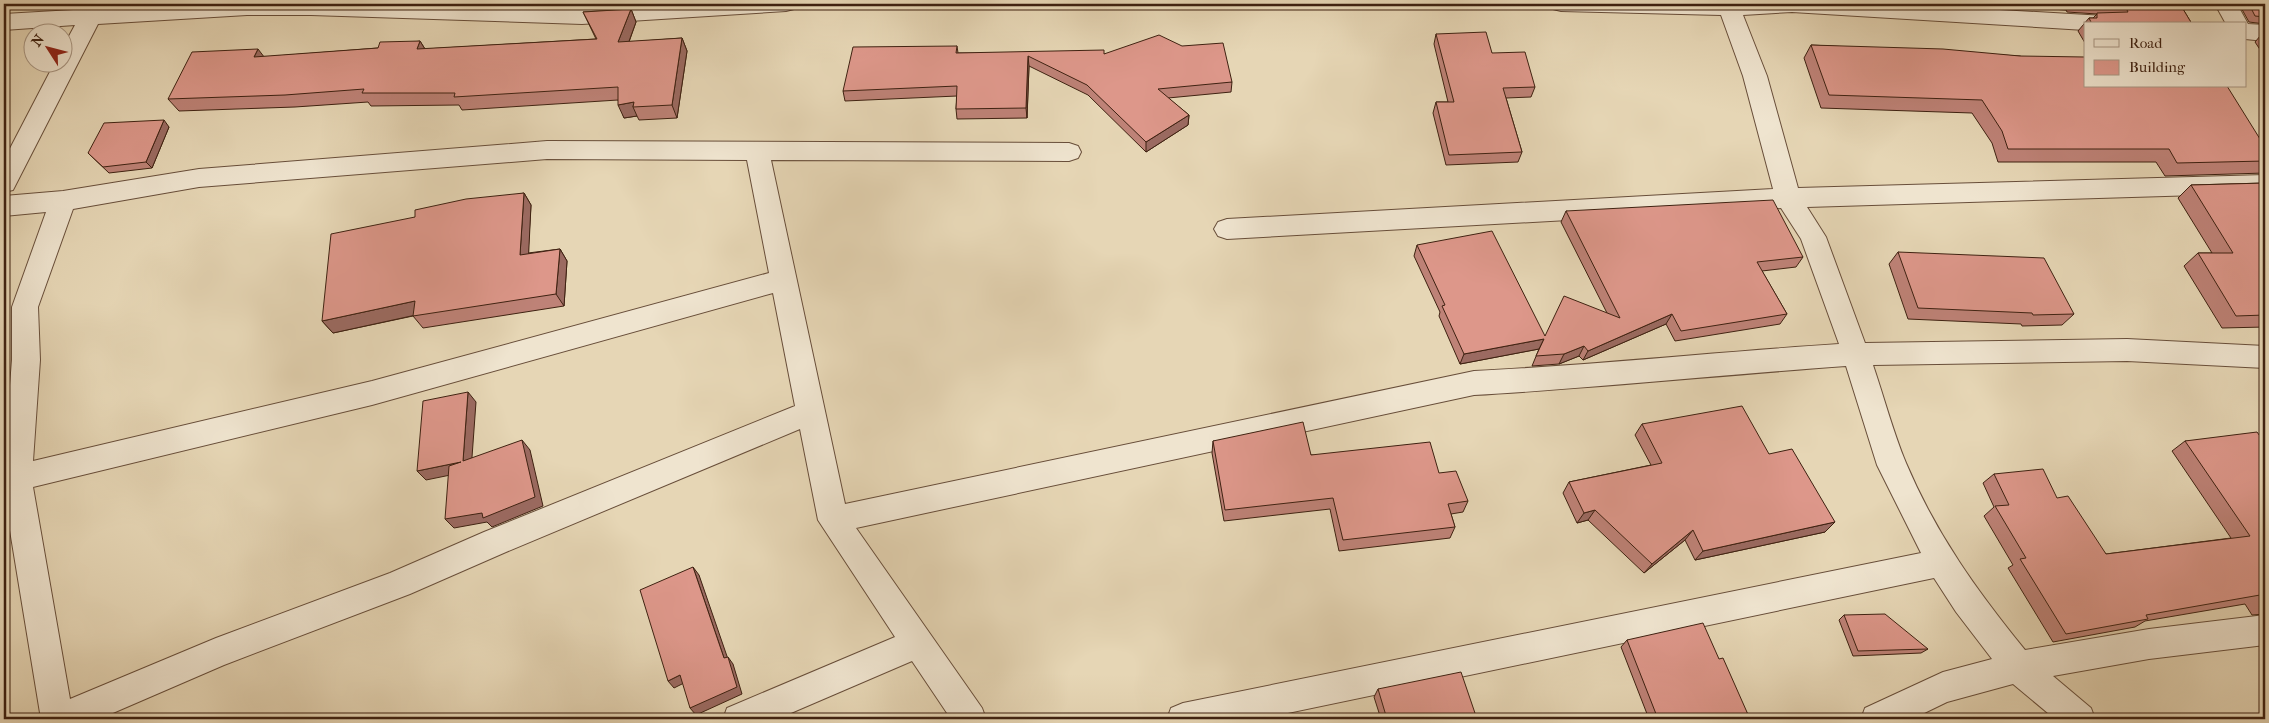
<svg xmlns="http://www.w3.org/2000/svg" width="2269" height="723" viewBox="0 0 2269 723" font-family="'IM FELL French Canon',serif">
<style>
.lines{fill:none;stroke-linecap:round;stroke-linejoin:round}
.minor-casing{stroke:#684e3a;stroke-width:2}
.minor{fill:#efe4cf;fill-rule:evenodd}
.wall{fill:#be8277;stroke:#3e2111}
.shaded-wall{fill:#9b6a61;stroke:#3e2111}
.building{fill:#dd978a;stroke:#3e2111}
</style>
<rect width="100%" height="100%" fill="#e6d6b5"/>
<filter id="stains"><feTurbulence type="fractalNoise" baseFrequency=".004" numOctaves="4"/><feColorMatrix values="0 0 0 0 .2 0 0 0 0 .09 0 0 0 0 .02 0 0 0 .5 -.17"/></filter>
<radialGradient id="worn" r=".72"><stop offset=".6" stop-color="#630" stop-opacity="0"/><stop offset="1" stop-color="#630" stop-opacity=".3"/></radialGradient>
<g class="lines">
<g class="minor-casing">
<g id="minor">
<path d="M177,4h239l166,4 80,-4h135l-3,5 -8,2 -204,13 -271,-9h-64l-149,9 -85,166 -9,2v-32l51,-98h7v-13l13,-24 -71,5v-16z"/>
<path d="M1550,4h346l209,12 8,3 3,5h-31v6l-293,-18 -49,3 24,61 31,112 467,-13v18l-458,14 19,30 39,106 262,-4 138,7v22l-138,-7 -254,4c11,32 20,67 33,98 30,71 71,128 119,187l124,-21 116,-14v30l-116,14 -96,17 38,32 4,11h-40l-42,-35 -66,18 -35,17h-51l4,-11 78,-36 49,-13 -36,-47 -22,-34 -675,141h-92l4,-11 12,-5 738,-150 -44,-88 -31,-99c-124,9 -248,22 -372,29l-618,133 126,180 4,11h-35l-39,-58 -135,58h-54l4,-11 168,-71 -77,-117 -18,-91 -294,123 -96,42 -186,71 -125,54h-58l-37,-225v-33l8,-101v-53l34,-95 -42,4v-20l59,-5 136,-22 348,-28 522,2 9,3 3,6 -3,6 -9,3 -298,-1 74,344 629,-133c122,-6 243,-19 365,-27l-38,-105 -20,-31 -554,31 -9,-3 -4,-7 4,-7 9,-3 546,-30 -30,-113 -22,-61 -160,-4 -8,-2zM547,159l200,1 22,113 -397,108 -339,80 7,-101 -2,-53 35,-98 126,-22zM773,293l22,113 -311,126 -94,41 -174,65 -146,61 -37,-212 339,-82z"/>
<path d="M2215,4h22l11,20 17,1v16l-20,-2v-15h-19z"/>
</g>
</g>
<use href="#minor" class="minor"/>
</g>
<g class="wall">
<path d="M578,4h51l-50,2z"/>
<path d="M1975,4h205l12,20h-107v19l-7,-12 11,-13h4l4,-4 -30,-2 -1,-2z"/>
<path d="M2239,4h26v20l-16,-2z"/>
<path d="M631,9l5,13 -7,20 53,-4 5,13 -10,67 -38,2 -2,-4 -13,2 -6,-18 -156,10 -3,-5 -88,1 -3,-4 -73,5 -116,4 -11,-12 96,-42 114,-9 42,-7 5,8 171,-10 -13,-27z"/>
<path d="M1436,34l56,19 43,34 -4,10 -25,1 16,54 -4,10 -72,3 -13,-52 3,-11h12l-14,-58z"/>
<path d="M2261,35l4,1v11l-4,4 -6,-9z"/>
<path d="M1811,45l209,11 245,91v26l-100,3 -9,-14h-158l-6,-19 -20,-30 -151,-5 -17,-50z"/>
<path d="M957,46l1,7 146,1 128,28 -1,10 -63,6 21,17 -1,10 -42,27 -58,-57 -59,-29 -2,52 -70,1 -1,-10 1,-13 -112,5 -2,-10z"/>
<path d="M169,127l-17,41 -43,5 -21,-20z"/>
<path d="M2265,183v144l-43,1 -38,-62 14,-13h14l-34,-55 13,-13z"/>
<path d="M524,193l7,12 -3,48 32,-4 7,12 -3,45 -141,22 -10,-12 -80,17 -11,-12 93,-104z"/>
<path d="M1566,211l237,46 -7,10 -34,4 25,43 -7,10 -105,17 -9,-17 -83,36 -4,-4 -20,8 -27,2 7,-17 -79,15 -21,-48 1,-4 -26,-56 3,-11 128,91 62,-23 -46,-91z"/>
<path d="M1898,252l176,62 -12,11 -40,1 -1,-2 -113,-5 -19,-55z"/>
<path d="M1642,424l127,30 56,78 -130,28 -10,-20 -41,33 -56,-53 -11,3 -14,-30 6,-11 82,-17 -16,-30z"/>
<path d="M1213,441l226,32 29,28 -5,11 -12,2 4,13 -5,11 -111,13 -9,-42 -106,12 -12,-68z"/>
<path d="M2185,441l80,2v171l-13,1 -7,-11 -100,17 -10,6 -82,15 -45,-74 5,-3 -29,-49 10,-9 -11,-24 11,-9 63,24 49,56 125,-16 -59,-87z"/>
<path d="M1844,615l84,34 -7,4 -68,3 -14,-36z"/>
<path d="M1627,640l92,19 31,60h-101l-28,-72z"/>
<path d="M1378,689l99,30h-96l-7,-22z"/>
</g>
<g class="shaded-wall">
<path d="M631,9l5,13 -12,33 -6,-13z"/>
<path d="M682,38l5,13 -10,67 -5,-13z"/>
<path d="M420,41l8,13 -11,-5z"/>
<path d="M258,49l10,13 -14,-5z"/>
<path d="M1028,56l1,10 -2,52 -1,-10z"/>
<path d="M634,102l-1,5 4,9 -13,2 -6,-13z"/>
<path d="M1189,115l-1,10 -42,27v-10z"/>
<path d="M164,120l5,7 -17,41 -6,-6z"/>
<path d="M524,193l7,12 -3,62 -8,-12z"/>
<path d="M560,249l7,12 -3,45 -8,-12z"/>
<path d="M415,301l10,12 -92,20 -11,-12z"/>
<path d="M1672,314l-6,10 -83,36 5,-9z"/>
<path d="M1544,339l-5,10 -79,15 4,-10z"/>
<path d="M1584,346l-5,10 -20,8 5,-10z"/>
<path d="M468,392l8,10 -5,69 -8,-10z"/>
<path d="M522,440l8,10 13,56 -51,21 -5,-5 -33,6 -9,-9z"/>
<path d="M461,462l9,9 -44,9 -9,-9z"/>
<path d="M1595,510l-7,10 -11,3 7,-10z"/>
<path d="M1835,522l-10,10 -130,28 8,-9z"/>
<path d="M1693,530l-8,10 -41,33 8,-9z"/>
<path d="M693,567l6,8 31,90 -6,-7z"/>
<path d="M728,657l5,7 9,30 -46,21 -6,-7z"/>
<path d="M680,675l6,7 -12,6 -6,-7z"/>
</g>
<g class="building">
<path d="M2124,4h56l12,20h-100l-3,-6h8v-5l31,-1z"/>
<path d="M2249,4h16v13l-10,-1z"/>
<path d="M631,9l-13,33 64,-4 -10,67 -39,2 1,-5 -16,3v-18l-164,10 1,-4h-93l2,-4 -79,6 -117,4 24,-47 66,-3 -4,8 124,-9 2,-6 40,-1 -3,8 180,-10 -14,-27z"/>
<path d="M1486,32l6,21 33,-1 10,35 -32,1 19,64 -73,3 -13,-53h18l-18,-68z"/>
<path d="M1159,35l23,11 41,-3 9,39 -74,7 31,26 -43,27 -59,-57 -59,-29 -2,52 -70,1 1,-23 -114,5 10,-44 104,-1 -1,7 148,-3v4z"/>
<path d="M2261,35l4,1v5z"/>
<path d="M1811,45l132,4 77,7 65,1v29h142l38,61v14l-88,2 -8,-14h-161l-6,-18 -20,-31 -153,-5z"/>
<path d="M164,120l-18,42 -43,5 -15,-14 16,-30z"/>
<path d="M2265,183v132l-29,1 -38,-63h35l-42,-68z"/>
<path d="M524,193l-4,62 40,-6 -4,45 -143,22 2,-15 -93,20 9,-87 84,-17v-7l51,-11z"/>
<path d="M1773,200l30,57 -46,5 30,52 -106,17 -9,-17 -84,37 -4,-5 -20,8 -28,2 8,-17 -80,15 -22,-48 3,-1 -28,-60 75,-14 53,105 19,-40 56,22 -54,-107z"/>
<path d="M1898,252l146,6 30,56 -41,1 -1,-2 -114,-5z"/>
<path d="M468,392l-5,69 59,-21 13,57 -52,21 -1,-5 -37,6 4,-53 12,-4 -44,9 6,-70z"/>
<path d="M1742,406l27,48 23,-5 43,73 -132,29 -10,-21 -41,34 -57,-54 -11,3 -15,-31 93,-19 -20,-39z"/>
<path d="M1303,422l8,33 119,-13 9,31 17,-2 12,30 -20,3 7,23 -112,13 -10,-42 -108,12 -12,-69z"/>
<path d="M2257,432l8,11v160l-5,-8 -114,20 2,4 -82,15 -46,-75 6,-1 -31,-52 14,-1 -15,-31 49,-5 14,29 11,-2 38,58 144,-18 -65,-95z"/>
<path d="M693,567l31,91 4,-1 9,30 -47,21 -10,-33 -12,6 -28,-91z"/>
<path d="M1885,614l43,35 -70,2 -14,-36z"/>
<path d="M1703,623l16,36 4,-1 27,61h-92l-31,-79z"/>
<path d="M1461,672l16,47h-90l-9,-30z"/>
</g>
<rect width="2269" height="723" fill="none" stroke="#e6d6b5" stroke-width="20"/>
<rect x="5" y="5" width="2259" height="713" fill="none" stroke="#3e2111" stroke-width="2.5"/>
<rect x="10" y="10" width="2249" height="703" fill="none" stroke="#3e2111"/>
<rect x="2084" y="22" width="162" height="65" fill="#efe4cf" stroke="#a89683"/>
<rect x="2094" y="39" width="25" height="8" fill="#efe4cf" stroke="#a89683"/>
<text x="2129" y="48" font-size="15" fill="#3e2111">Road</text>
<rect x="2094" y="60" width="25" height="15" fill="#dd978a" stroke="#a89683"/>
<text x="2129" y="72" font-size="15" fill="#3e2111">Building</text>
<g transform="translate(48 48) rotate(306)"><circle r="24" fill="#efe4cf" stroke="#a89683"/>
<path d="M0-4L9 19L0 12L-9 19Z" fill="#8f2418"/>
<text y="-8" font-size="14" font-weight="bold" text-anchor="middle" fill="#3e2111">N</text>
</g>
<rect width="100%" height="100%" filter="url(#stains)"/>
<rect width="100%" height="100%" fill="url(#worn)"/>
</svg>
